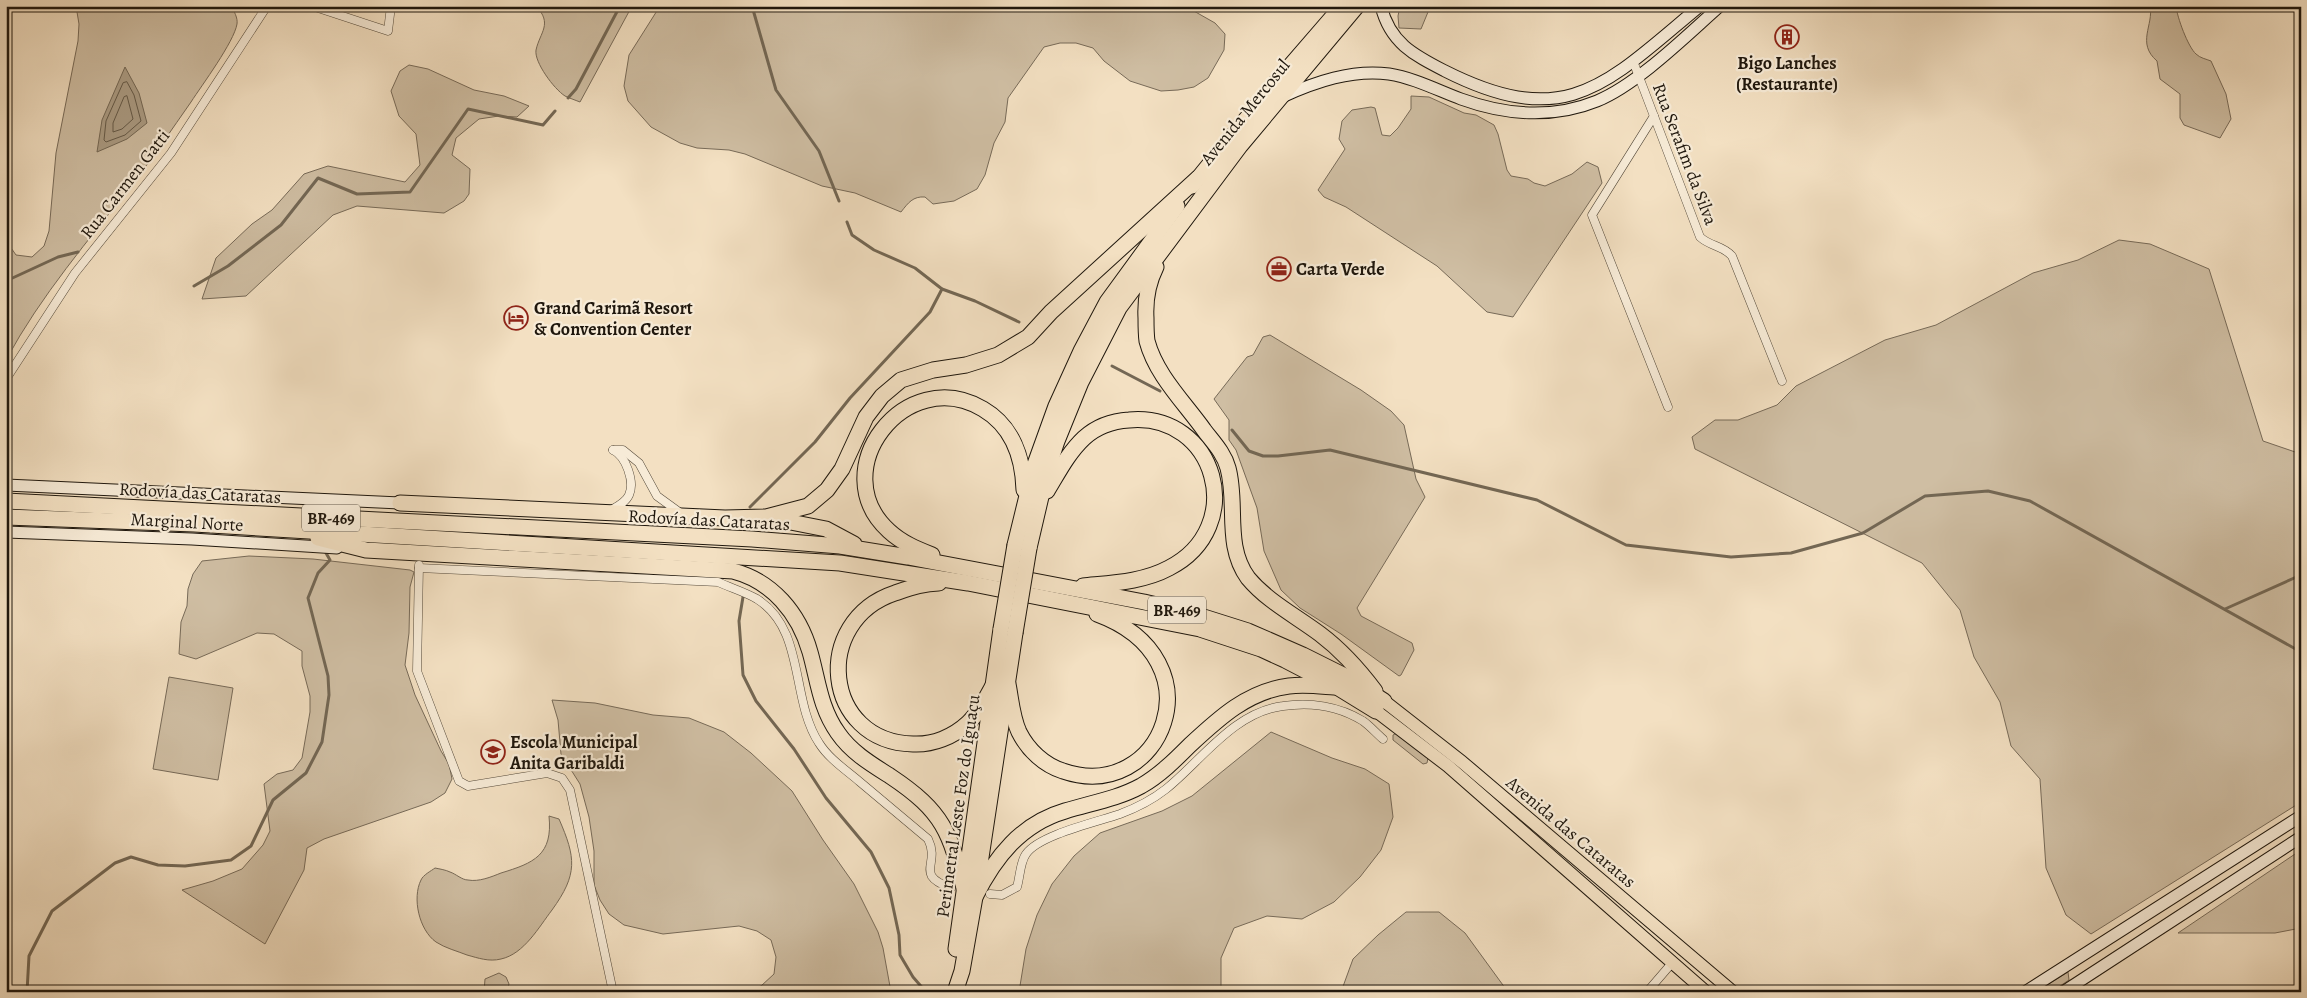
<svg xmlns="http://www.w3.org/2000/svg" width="2307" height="998" viewBox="0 0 2307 998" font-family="Alegreya,serif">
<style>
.green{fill:#cfbea3;stroke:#776a58}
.water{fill:#ab9c84;stroke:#736754}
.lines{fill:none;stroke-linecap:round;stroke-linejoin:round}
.shore{stroke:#655a48;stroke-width:1}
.stream{stroke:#736754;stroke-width:3}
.street-casing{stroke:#54493a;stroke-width:9}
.secondary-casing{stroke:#1f170d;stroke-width:13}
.primary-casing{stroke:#1f170d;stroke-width:14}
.highway-casing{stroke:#1f170d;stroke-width:17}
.street{stroke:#f7ebd7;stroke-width:8}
.secondary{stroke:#f7ebd7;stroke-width:11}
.primary{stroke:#f3e0c2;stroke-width:12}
.highway{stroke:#f3e0c2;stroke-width:15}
.highway-bridge-casing{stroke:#1f170d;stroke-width:17;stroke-linecap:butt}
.highway-bridge{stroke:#f3e0c2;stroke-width:15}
.labels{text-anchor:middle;stroke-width:4.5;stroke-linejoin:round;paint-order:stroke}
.shield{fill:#f7ebd7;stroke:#60574a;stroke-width:1}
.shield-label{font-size:16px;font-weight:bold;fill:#1f170d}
.poi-label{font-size:18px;font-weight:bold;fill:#1f170d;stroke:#f7ebd7;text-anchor:start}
.street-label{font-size:18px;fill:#1f170d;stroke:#f7ebd7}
</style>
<rect width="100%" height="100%" fill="#f3e0c2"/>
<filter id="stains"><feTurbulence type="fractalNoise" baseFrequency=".004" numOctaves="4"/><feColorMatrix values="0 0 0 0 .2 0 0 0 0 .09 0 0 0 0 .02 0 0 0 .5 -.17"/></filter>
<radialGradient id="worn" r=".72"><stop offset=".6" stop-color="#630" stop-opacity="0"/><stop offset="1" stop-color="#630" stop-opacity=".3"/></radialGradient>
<g class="green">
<path d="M76,6h155c3,5 7,12 6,18 -3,18 -35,61 -46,78 -19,27 -37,54 -57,80 -45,58 -93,113 -128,178v-127l1,9 9,13 16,2 12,-11 5,-15 7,-78 22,-112 1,-17z"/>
<path d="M536,6h96l-52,96c-5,-2 -11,-4 -15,-6 -11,-7 -31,-34 -29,-46 4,-18 17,-26 0,-44z"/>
<path d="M660,6h525l30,17 10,11 -1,16 -16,28 -14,9 -16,3 -17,1 -31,-10 -26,-20 -11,-13 -17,-5h-16l-16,4 -36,51 -3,24 -11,21 -9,32 -8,14 -23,12 -21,3 -8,-7c-12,-1 -17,6 -24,15l-46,-19 -33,-7 -77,-32 -16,-4 -32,-2 -17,-5 -29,-16 -23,-26 -4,-15 5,-31z"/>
<path d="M1400,6h23l5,6 -7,17 -22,-1 -1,-12z"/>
<path d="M2150,6h26c1,11 12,41 20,48 4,4 10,5 15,7l15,33 5,25 -11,19 -36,-13 -4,-7v-24l-20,-15 -3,-18c-21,-18 -3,-36 -7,-55z"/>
<path d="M409,65l19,4 46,21 30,6 25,10 -12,11 -18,-1 -20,3 -23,19 -4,17 18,14 -1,25 -5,7 -20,12 -87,-7 -24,9 -87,81 -44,3 14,-41 36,-34 20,-14 32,-36 24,-8 77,16 15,-17 -4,-31 -17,-18 -8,-25 9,-20z"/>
<path d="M1411,96l18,1 35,16 12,2 18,10 4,9 9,36 4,6 17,3 6,4 11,3 27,-12 15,-12 11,5 4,16 -89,134 -26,-5 -50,-46 -91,-59 -22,-10 -6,-7 27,-41 -6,-10 3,-18 10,-11 19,-3 4,1 7,27 8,1 8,-8 13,-19z"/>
<path d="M2119,240l31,4 59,25 54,172 38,13v348l-210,132 -25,-19 -20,-47 -6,-89 -29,-33 -11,-44 -26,-45 -14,-47 -38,-47 -227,-114 -3,-12 23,-17h23l39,-15 19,-19 89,-46 51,-15 97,-52 45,-13z"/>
<path d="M1270,335l91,55 30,21 13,14 12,54 9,18 -68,111 4,8 51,27 2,7 -13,25 -2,1 -58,-42 -41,-26 -19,-18 -17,-39 -7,-43 -21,-58 -7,-10v-20l-15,-21 33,-42 6,-2 10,-18z"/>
<path d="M249,556l64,3 97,11 4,2 -4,15 -1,46 -4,32 10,30 26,56 8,13 3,15 -7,14 -14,9 -107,37 -17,9 -3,22 -39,74 -83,-54 31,-9 29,-12 21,-24 7,-14 -6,-47 13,-10 16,-4 9,-12 8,-46v-16l-8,-30v-15l-28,-17 -17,-1 -61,26 -17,-5 2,-32 6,-16 1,-17 5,-15 9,-13z"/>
<path d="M169,677l64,11 -15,92 -65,-11z"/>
<path d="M552,700l43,3 58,12 36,3 35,14 27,21 41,38 31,49 31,44 24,48 5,16 8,44h-151l21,-6 13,-12 2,-17 -5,-17 -14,-9 -18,-5 -76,8 -39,-9 -15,-11 -9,-14 -6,-15v-34l-5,-34 -9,-33 -19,-30 -3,-34z"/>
<path d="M1271,732l61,26 33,11 24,15 4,33 -12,33 -21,27 -26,25 -32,17 -35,-3 -33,12 -13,30v34h-202l7,-43 11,-34 15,-31 22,-28 26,-23 62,-22 30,-15z"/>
<path d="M1397,733l31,25 -1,5 -4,1 -30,-24v-5z"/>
<path d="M549,816l10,3c17,39 19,55 -7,91 -13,17 -28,44 -51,49 -12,3 -23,-1 -34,-4 -10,-4 -22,-7 -31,-13 -17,-12 -24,-44 -15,-62 2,-5 10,-9 14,-12 5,1 11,2 15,4 6,2 12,8 18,8 11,2 23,-3 33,-7 33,-10 52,-18 48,-57z"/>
<path d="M2301,850v78l-26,5h-97z"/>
<path d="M1406,912h33l26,21 43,59h-167l12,-33 25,-24z"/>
<path d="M2068,972l1,8 -18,12h-15z"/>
<path d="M499,973l7,4 3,7 -2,8h-23l1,-13z"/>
</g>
<path class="water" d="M125,67l14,26 8,30 -20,16 -30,13 5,-32z"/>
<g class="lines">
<g class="shore">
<path d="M127,82l7,13 7,26 -16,14 -19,7 -2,-2 2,-19 17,-38z"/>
<path d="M127,96l6,23 -11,10 -9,3v-9l11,-26z"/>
</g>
<g class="stream">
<path d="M752,6l24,84 43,61 20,50"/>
<path d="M568,98l8,-9 44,-83"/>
<path d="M847,222l5,13 22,15 41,18 27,21 33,12 44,21"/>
<path d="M6,281l52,-24 20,-5"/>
<path d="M194,286l34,-20 53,-41 37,-47 39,16 53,-2 58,-83 75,16 12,-14"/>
<path d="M1112,366l48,25"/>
<path d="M1232,430l17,21 14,5h15l52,-6 207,50 89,45 105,12 60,-4 72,-20 62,-37 63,-5 42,10 271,151"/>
<path d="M750,507l65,-65 35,-44 80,-86 12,-23"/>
<path d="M743,597l-4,24 4,54 13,26 38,48 32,49 45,54 18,36 10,47 1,20 13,22 13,15"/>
<path d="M2225,609l76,-34"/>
<path d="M27,992l2,-36 23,-45 63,-48 16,-6 27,8 27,1 46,-6 20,-14 22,-46 33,-27 16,-31 7,-47 -1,-19 -20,-78 10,-25 12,-13 -4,-7"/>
</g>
<g class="street-casing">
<g id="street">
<path d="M312,6l76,25 3,-25"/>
<path d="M1633,61l67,176c11,10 22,8 32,19l50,125"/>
<path d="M1654,116l-62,99 76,192"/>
<path d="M6,379l69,-106 96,-120 96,-147"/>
<path d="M613,450h10l16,13 18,33 22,16"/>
<path d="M611,510c7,-4 15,-8 18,-15 6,-13 -3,-39 -16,-45"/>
<path d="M419,565l-2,106 42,110 9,5 79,-13 15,5 8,12 43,202"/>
<path d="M419,568l299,14c13,6 27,10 39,17 49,31 33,100 62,144 10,16 27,27 41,39 23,19 45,38 68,57 13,26 -15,35 23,49"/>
<path d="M990,894l12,1 15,-8c3,-10 3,-25 9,-33 13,-19 71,-32 94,-40 16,-6 32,-14 46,-25 36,-29 68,-77 117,-83 27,-4 56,0 80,15 7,5 13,12 20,18"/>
<path d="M1647,992l25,-29"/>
</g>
</g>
<g class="secondary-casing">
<g id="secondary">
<path d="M1381,6c9,37 33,49 64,65 123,62 162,12 255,-65"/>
<path d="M1282,97c33,-15 70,-28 107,-23 25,4 48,16 72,25 44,16 92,20 136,2 41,-17 89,-65 123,-95"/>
<path d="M6,485l394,18"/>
<path d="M6,532l186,7 145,9"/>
<path d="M2025,992l276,-176"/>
<path d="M2063,992l238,-155"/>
</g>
</g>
<g class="primary-casing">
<g id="primary">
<path d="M1384,701l78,61 271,230"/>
<path d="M1376,711l72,55 258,226"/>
</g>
</g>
<g class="highway-casing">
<g id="highway">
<path d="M1192,186l80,-99 70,-81"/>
<path d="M1156,267c-8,16 -11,33 -10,51 0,7 0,16 1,23 9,34 37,61 57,89 9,12 20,23 24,38 10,37 -4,77 20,110 19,23 48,38 72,56 20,15 40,37 55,57"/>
<path d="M1047,491c11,-18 21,-38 37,-53 12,-11 29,-17 45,-18 87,-8 120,107 40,148 -26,14 -57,15 -86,18"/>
<path d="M6,501l746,38 88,7 68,11 236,45 47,11 57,18 55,24 42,21 39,25"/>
<path d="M400,503l325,15 41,-1 42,-11 19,-16 15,-21 24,-52 16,-21 19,-16 32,-10 33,-5 32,-10 30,-18 23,-25 147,-134"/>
<path d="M6,517l188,7 646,39 128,20 232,46 61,20 24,11 52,27 39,24"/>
<path d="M770,518l56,11 28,15"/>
<path d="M318,538l48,12 367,21c39,10 66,42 77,81 8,28 10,56 28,81 13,19 33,31 52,43 54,36 60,56 75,116"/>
<path d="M1015,545l19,-78 22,-61 25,-55 26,-49 70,-96"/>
<path d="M1029,548l18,-77 10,-30 24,-59 38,-74 121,-162 117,-140"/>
<path d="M932,555c-15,-6 -30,-12 -43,-24 -66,-60 16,-168 94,-122 29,17 40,48 41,81"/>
<path d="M939,583c-15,0 -29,5 -44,10 -84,28 -72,149 18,151 20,1 40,-7 55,-21 12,-11 19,-27 27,-41"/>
<path d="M1008,684c3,15 4,33 11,48 9,18 25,33 44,39 98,34 159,-111 34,-157"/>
<path d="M975,897c20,-40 46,-73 90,-86 26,-8 52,-12 76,-25 19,-11 34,-26 49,-41 29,-27 58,-54 99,-59 15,-2 31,0 45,1"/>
<path d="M956,949l45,-320"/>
<path d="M955,992l7,-21 13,-74 40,-264"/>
</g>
</g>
<use href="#street" class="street"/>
<use href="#secondary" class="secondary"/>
<use href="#primary" class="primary"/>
<use href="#highway" class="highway"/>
<g class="highway-bridge-casing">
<g id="highway-bridge">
<path d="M1001,629l14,-84"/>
<path d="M1015,633l14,-85"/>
</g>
</g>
<use href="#highway-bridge" class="highway-bridge"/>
</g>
<defs>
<g id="building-ring" transform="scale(1.25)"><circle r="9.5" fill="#f7ebd7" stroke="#8f2418" stroke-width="1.5"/><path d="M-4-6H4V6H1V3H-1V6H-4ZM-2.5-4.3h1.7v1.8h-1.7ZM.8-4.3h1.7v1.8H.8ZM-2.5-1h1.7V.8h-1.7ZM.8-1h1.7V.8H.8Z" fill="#8f2418"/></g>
<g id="office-ring" transform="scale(1.25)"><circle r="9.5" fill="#f7ebd7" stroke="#8f2418" stroke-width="1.5"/><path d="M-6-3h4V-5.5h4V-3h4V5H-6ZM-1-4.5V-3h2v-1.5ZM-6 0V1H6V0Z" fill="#8f2418"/></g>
<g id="hotel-ring" transform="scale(1.25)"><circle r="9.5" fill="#f7ebd7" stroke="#8f2418" stroke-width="1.5"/><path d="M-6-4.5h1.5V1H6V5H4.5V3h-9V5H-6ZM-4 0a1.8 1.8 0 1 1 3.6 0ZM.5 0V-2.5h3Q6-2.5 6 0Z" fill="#8f2418"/></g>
<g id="school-ring" transform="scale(1.25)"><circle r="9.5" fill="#f7ebd7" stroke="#8f2418" stroke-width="1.5"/><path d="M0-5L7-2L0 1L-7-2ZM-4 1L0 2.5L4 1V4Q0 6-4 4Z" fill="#8f2418"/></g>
</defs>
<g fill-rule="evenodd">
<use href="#building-ring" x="1787" y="37"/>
<use href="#office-ring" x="1279" y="269"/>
<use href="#hotel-ring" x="516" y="318"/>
<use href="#school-ring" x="493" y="752"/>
</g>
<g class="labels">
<g class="shield">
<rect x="302" y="504.5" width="58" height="27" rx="4"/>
<rect x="1148" y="596.5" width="58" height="27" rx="4"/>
</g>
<g class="shield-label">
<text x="331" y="524">BR-469</text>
<text x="1177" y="616">BR-469</text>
</g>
<g class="poi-label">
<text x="1787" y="69" text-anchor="middle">Bigo Lanches<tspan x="1787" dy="21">(Restaurante)</tspan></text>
<text x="1296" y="275">Carta Verde</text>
<text x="534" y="314">Grand Carimã Resort<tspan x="534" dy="21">&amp; Convention Center</tspan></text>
<text x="510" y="748">Escola Municipal<tspan x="510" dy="21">Anita Garibaldi</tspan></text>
</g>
<g class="street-label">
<text transform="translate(1245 112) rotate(-51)" y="6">Avenida Mercosul</text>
<text transform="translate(1685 154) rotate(69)" y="6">Rua Serafim da Silva</text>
<text transform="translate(125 184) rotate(-52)" y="6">Rua Carmen Gatti</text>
<text transform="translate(200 493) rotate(3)" y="6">Rodovía das Cataratas</text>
<text transform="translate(709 520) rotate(3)" y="6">Rodovía das Cataratas</text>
<text transform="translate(187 522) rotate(3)" y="6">Marginal Norte</text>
<text transform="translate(958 806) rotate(-82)" y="6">Perimetral Leste Foz do Iguaçu</text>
<text transform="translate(1571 832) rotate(40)" y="6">Avenida das Cataratas</text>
</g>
</g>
<rect width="2307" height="998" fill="none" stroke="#f3e0c2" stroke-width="25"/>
<rect x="8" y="8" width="2292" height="983" fill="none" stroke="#1f170d" stroke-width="2.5"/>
<rect x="12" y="12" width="2282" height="973" fill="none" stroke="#1f170d"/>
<rect width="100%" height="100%" filter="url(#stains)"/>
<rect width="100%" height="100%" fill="url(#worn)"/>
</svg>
